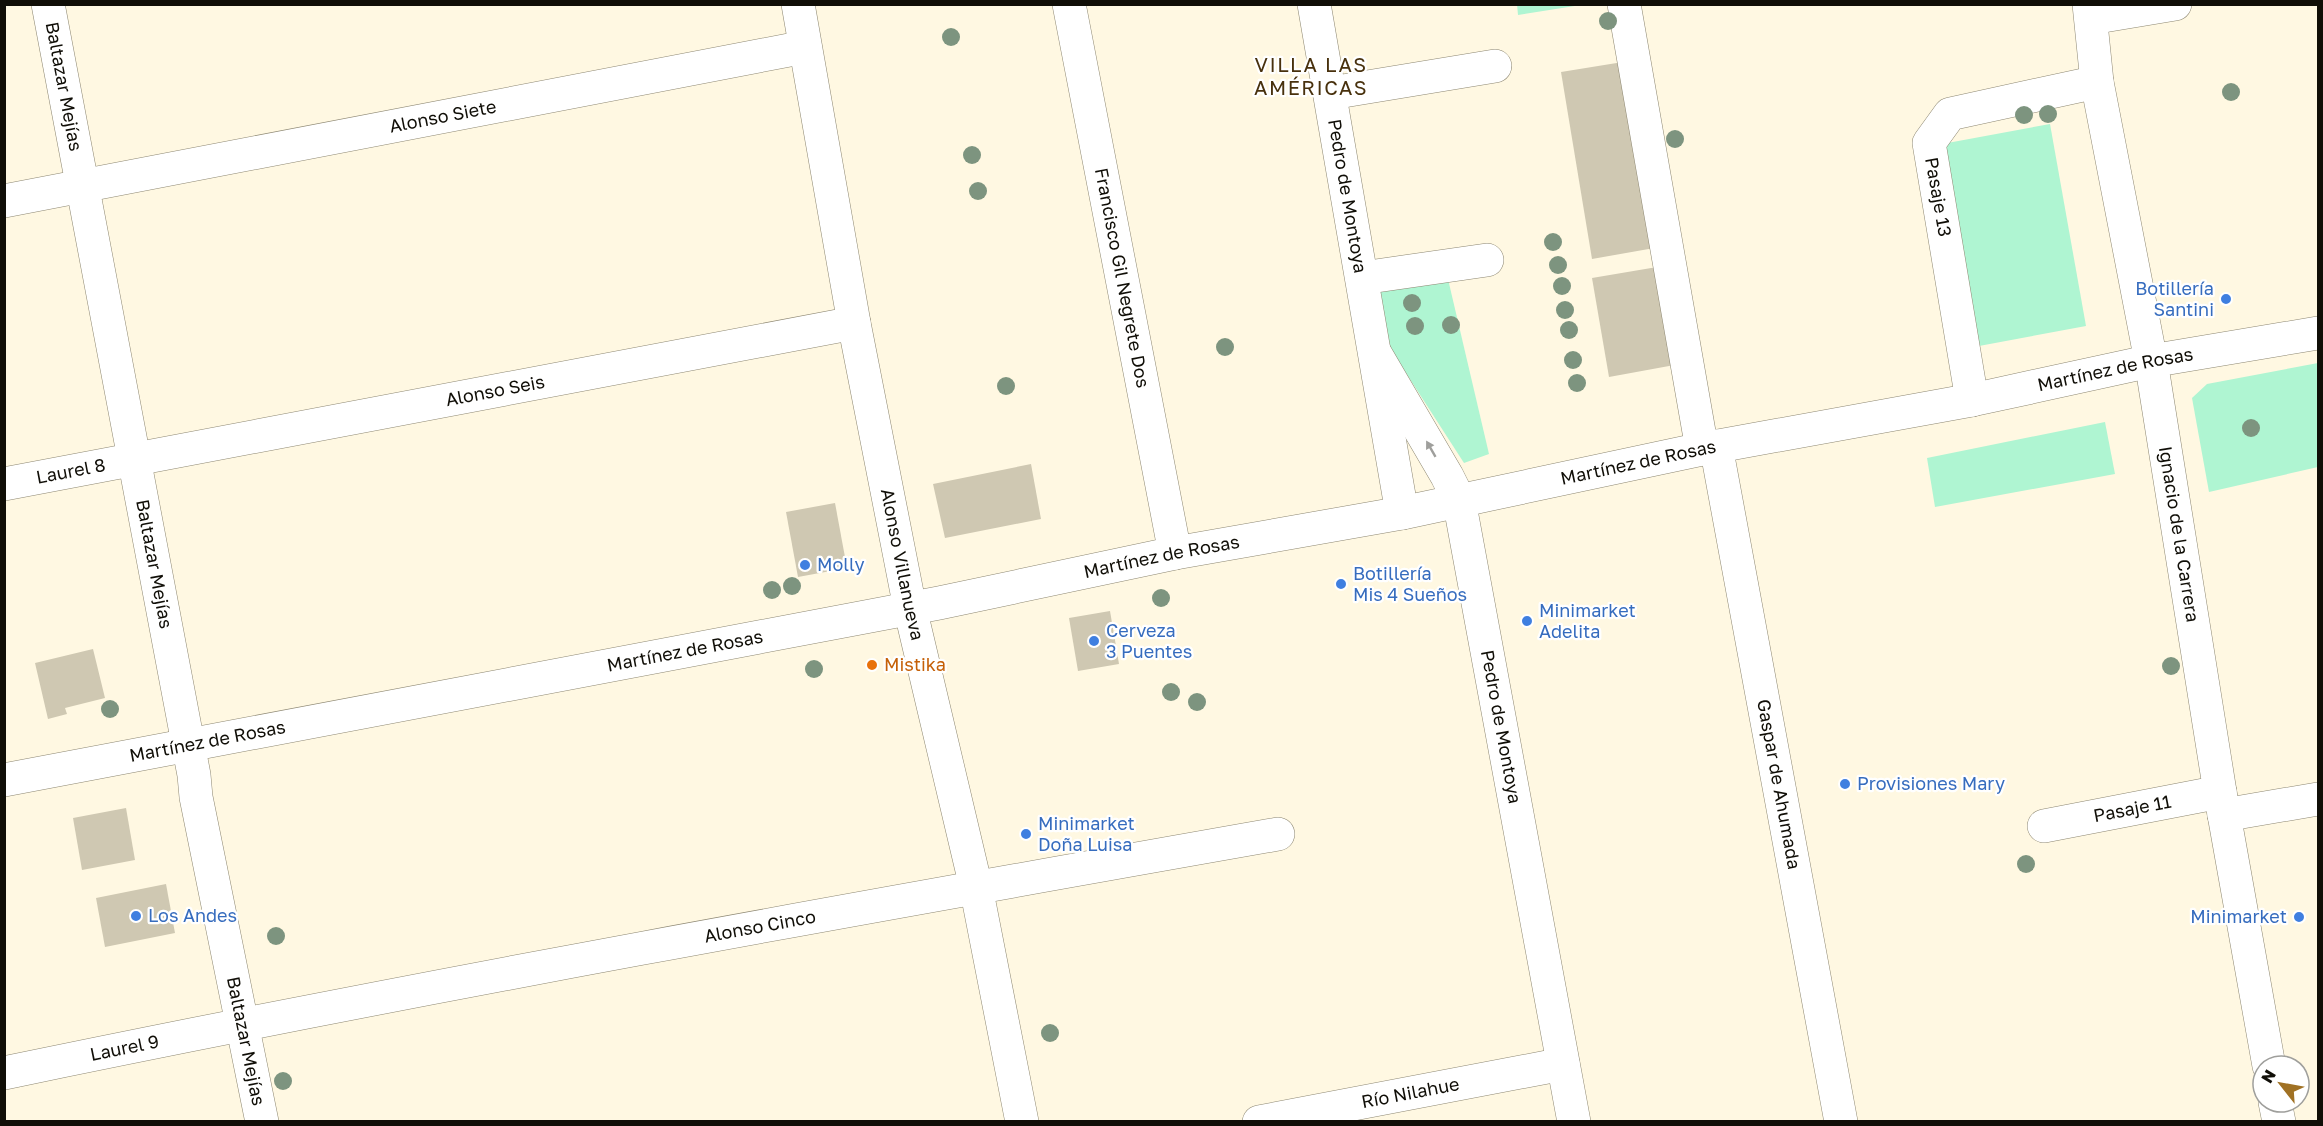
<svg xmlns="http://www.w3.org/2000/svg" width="2323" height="1126" viewBox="0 0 2323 1126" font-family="'Golos Text',sans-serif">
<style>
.green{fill:#aff5d2}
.building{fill:#cfc8b2}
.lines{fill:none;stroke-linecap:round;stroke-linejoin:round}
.minor-casing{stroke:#8d8772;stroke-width:34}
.minor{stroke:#fff;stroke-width:33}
.tree{fill:#7d947f}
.oneway{fill:#9f9f9c}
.shop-dot{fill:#3f7fe0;stroke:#fff;stroke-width:2}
.food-dot{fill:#e8710a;stroke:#fff;stroke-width:2}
.labels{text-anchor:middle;stroke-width:4.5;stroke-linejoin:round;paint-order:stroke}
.street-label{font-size:18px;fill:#100e07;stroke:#fff}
.shop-label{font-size:18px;fill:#366cbe;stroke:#fff;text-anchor:start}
.food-label{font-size:18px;fill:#c56008;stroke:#fff;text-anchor:start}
.neighbourhood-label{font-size:20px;letter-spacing:1.5px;fill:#48310d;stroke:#fff}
</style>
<rect width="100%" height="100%" fill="#fff8e2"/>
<g class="green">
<path d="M1517,4h64v1l-63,10z"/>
<path d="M2050,124l36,202 -107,20 -37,-202z"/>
<path d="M1448,279l41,175 -25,9 -80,-124 -5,-47z"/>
<path d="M2318,363v104l-109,25 -17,-94 15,-14z"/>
<path d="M2105,422l10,52 -180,33 -8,-49z"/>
</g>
<g class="building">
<path d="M1629,61l31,186 -68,12 -31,-187z"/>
<path d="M1663,266l17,98 -71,13 -17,-99z"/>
<path d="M1031,464l10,55 -96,19 -12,-54z"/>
<path d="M835,503l12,65 -49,9 -12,-65z"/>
<path d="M1110,611l9,53 -41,7 -9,-53z"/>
<path d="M93,649l12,49 -40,10 2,6 -19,5 -13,-56z"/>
<path d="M126,808l9,52 -53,10 -9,-52z"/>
<path d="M166,884l9,49 -70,14 -9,-49z"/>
</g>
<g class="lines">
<g class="minor-casing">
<g id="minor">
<path id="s1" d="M48,4l146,771 2,22 66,325"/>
<path id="s2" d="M798,4l56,319 56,285 66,279 46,235"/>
<path id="s3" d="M1069,4l106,549"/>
<path id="s4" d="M1314,4l88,509"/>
<path d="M1624,4l78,445"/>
<path id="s5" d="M2089,4l8,78 54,279 69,431 49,274"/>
<path d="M2091,18l84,-14"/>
<path d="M1331,93l164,-27"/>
<path id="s6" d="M4,201l801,-154"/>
<path d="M1362,278l125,-18"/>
<path id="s7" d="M1375,353l72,123 12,24 115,622"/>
<path d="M1972,400l-43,-257 21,-29 147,-32"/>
<path id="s8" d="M1716,446l125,676"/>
<path id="s9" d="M4,484l850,-161"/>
<path id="s10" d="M4,780l935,-177 236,-50 227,-40 300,-64 270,-49 179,-39 167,-28"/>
<path d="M2224,815l94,-16"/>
<path id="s11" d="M2044,826l176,-34"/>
<path id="s12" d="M4,1073c423,-88 849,-164 1274,-239"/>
<path d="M2275,1102l4,20"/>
<path id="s13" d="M1259,1122l304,-58"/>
</g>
</g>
<use href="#minor" class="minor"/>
</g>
<g class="tree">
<circle cx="1608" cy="21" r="9"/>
<circle cx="951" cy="37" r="9"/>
<circle cx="2231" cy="92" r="9"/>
<circle cx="2048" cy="114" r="9"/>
<circle cx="2024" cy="115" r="9"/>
<circle cx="1675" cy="139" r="9"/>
<circle cx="972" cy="155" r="9"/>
<circle cx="978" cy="191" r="9"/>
<circle cx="1553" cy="242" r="9"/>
<circle cx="1558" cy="265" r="9"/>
<circle cx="1562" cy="286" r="9"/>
<circle cx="1412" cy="303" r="9"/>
<circle cx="1565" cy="310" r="9"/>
<circle cx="1451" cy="325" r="9"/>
<circle cx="1415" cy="326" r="9"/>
<circle cx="1569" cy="330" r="9"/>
<circle cx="1225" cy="347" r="9"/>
<circle cx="1573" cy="360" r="9"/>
<circle cx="1577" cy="383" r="9"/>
<circle cx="1006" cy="386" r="9"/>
<circle cx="2251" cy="428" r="9"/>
<circle cx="792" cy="586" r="9"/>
<circle cx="772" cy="590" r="9"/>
<circle cx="1161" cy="598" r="9"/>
<circle cx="2171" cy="666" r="9"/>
<circle cx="814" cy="669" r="9"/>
<circle cx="1171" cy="692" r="9"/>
<circle cx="1197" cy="702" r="9"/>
<circle cx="110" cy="709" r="9"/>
<circle cx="2026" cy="864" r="9"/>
<circle cx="276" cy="936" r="9"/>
<circle cx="1050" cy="1033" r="9"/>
<circle cx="283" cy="1081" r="9"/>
</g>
<defs><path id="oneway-solid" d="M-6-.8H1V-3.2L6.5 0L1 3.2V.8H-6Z" transform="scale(1.5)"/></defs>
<use class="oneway" href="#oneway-solid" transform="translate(1431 449) rotate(-120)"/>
<g class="shop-dot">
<circle cx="2226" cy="299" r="6"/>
<circle cx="805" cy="565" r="6"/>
<circle cx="1341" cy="584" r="6"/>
<circle cx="1527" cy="621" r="6"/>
<circle cx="1094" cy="641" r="6"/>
<circle cx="1845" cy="784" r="6"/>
<circle cx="1026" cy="834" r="6"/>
<circle cx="136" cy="916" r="6"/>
<circle cx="2299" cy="917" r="6"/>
</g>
<circle class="food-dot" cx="872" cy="665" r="6"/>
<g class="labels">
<g class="street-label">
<text dy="6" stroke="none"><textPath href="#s1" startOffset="84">Baltazar Mejías</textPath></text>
<text dy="6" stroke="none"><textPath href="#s6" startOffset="447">Alonso Siete</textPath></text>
<text dy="6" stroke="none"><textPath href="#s4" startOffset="195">Pedro de Montoya</textPath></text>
<text transform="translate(1938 197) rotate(80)" y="6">Pasaje 13</text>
<text dy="6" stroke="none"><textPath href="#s3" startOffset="279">Francisco Gil Negrete Dos</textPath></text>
<text dy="6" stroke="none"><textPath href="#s10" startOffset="2151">Martínez de Rosas</textPath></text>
<text dy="6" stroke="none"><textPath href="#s9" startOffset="500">Alonso Seis</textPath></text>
<text dy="6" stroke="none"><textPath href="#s10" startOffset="1665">Martínez de Rosas</textPath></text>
<text dy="6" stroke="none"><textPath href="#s9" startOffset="68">Laurel 8</textPath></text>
<text dy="6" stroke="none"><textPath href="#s5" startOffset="538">Ignacio de la Carrera</textPath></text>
<text dy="6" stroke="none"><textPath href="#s10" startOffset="1179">Martínez de Rosas</textPath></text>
<text dy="6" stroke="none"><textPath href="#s1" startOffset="570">Baltazar Mejías</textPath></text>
<text dy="6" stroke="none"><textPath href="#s2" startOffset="570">Alonso Villanueva</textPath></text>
<text dy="6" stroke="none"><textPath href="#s10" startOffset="693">Martínez de Rosas</textPath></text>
<text dy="6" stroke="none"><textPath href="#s7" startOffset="400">Pedro de Montoya</textPath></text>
<text dy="6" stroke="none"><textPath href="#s10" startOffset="207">Martínez de Rosas</textPath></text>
<text dy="6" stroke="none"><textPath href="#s8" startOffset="344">Gaspar de Ahumada</textPath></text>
<text dy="6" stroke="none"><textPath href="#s11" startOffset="90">Pasaje 11</textPath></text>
<text dy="6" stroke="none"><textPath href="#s12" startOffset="770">Alonso Cinco</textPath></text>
<text dy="6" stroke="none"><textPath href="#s1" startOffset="1056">Baltazar Mejías</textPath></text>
<text dy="6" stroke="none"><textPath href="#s12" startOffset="123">Laurel 9</textPath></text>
<text dy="6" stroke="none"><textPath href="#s13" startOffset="154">Río Nilahue</textPath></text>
</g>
<g class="shop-label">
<text x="2214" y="295" text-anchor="end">Botillería<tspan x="2214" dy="21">Santini</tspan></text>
<text x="817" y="571">Molly</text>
<text x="1353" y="580">Botillería<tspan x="1353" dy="21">Mis 4 Sueños</tspan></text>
<text x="1539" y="617">Minimarket<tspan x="1539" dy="21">Adelita</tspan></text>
<text x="1106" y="637">Cerveza<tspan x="1106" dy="21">3 Puentes</tspan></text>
<text x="1857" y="790">Provisiones Mary</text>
<text x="1038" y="830">Minimarket<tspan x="1038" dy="21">Doña Luisa</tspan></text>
<text x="148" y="922">Los Andes</text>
<text x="2287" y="923" text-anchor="end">Minimarket</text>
</g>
<g class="food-label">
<text x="884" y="671">Mistika</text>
</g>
<g class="neighbourhood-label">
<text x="1311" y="72">VILLA LAS<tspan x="1311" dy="23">AMÉRICAS</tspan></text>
</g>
</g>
<rect width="2323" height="1126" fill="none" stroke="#100e07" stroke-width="12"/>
<g transform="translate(2281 1084) rotate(301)"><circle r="28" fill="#ffffff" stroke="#9f9f9c" stroke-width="1.5"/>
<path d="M0-4.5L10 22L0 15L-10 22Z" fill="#a07123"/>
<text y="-9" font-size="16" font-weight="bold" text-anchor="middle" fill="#100e07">N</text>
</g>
</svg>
